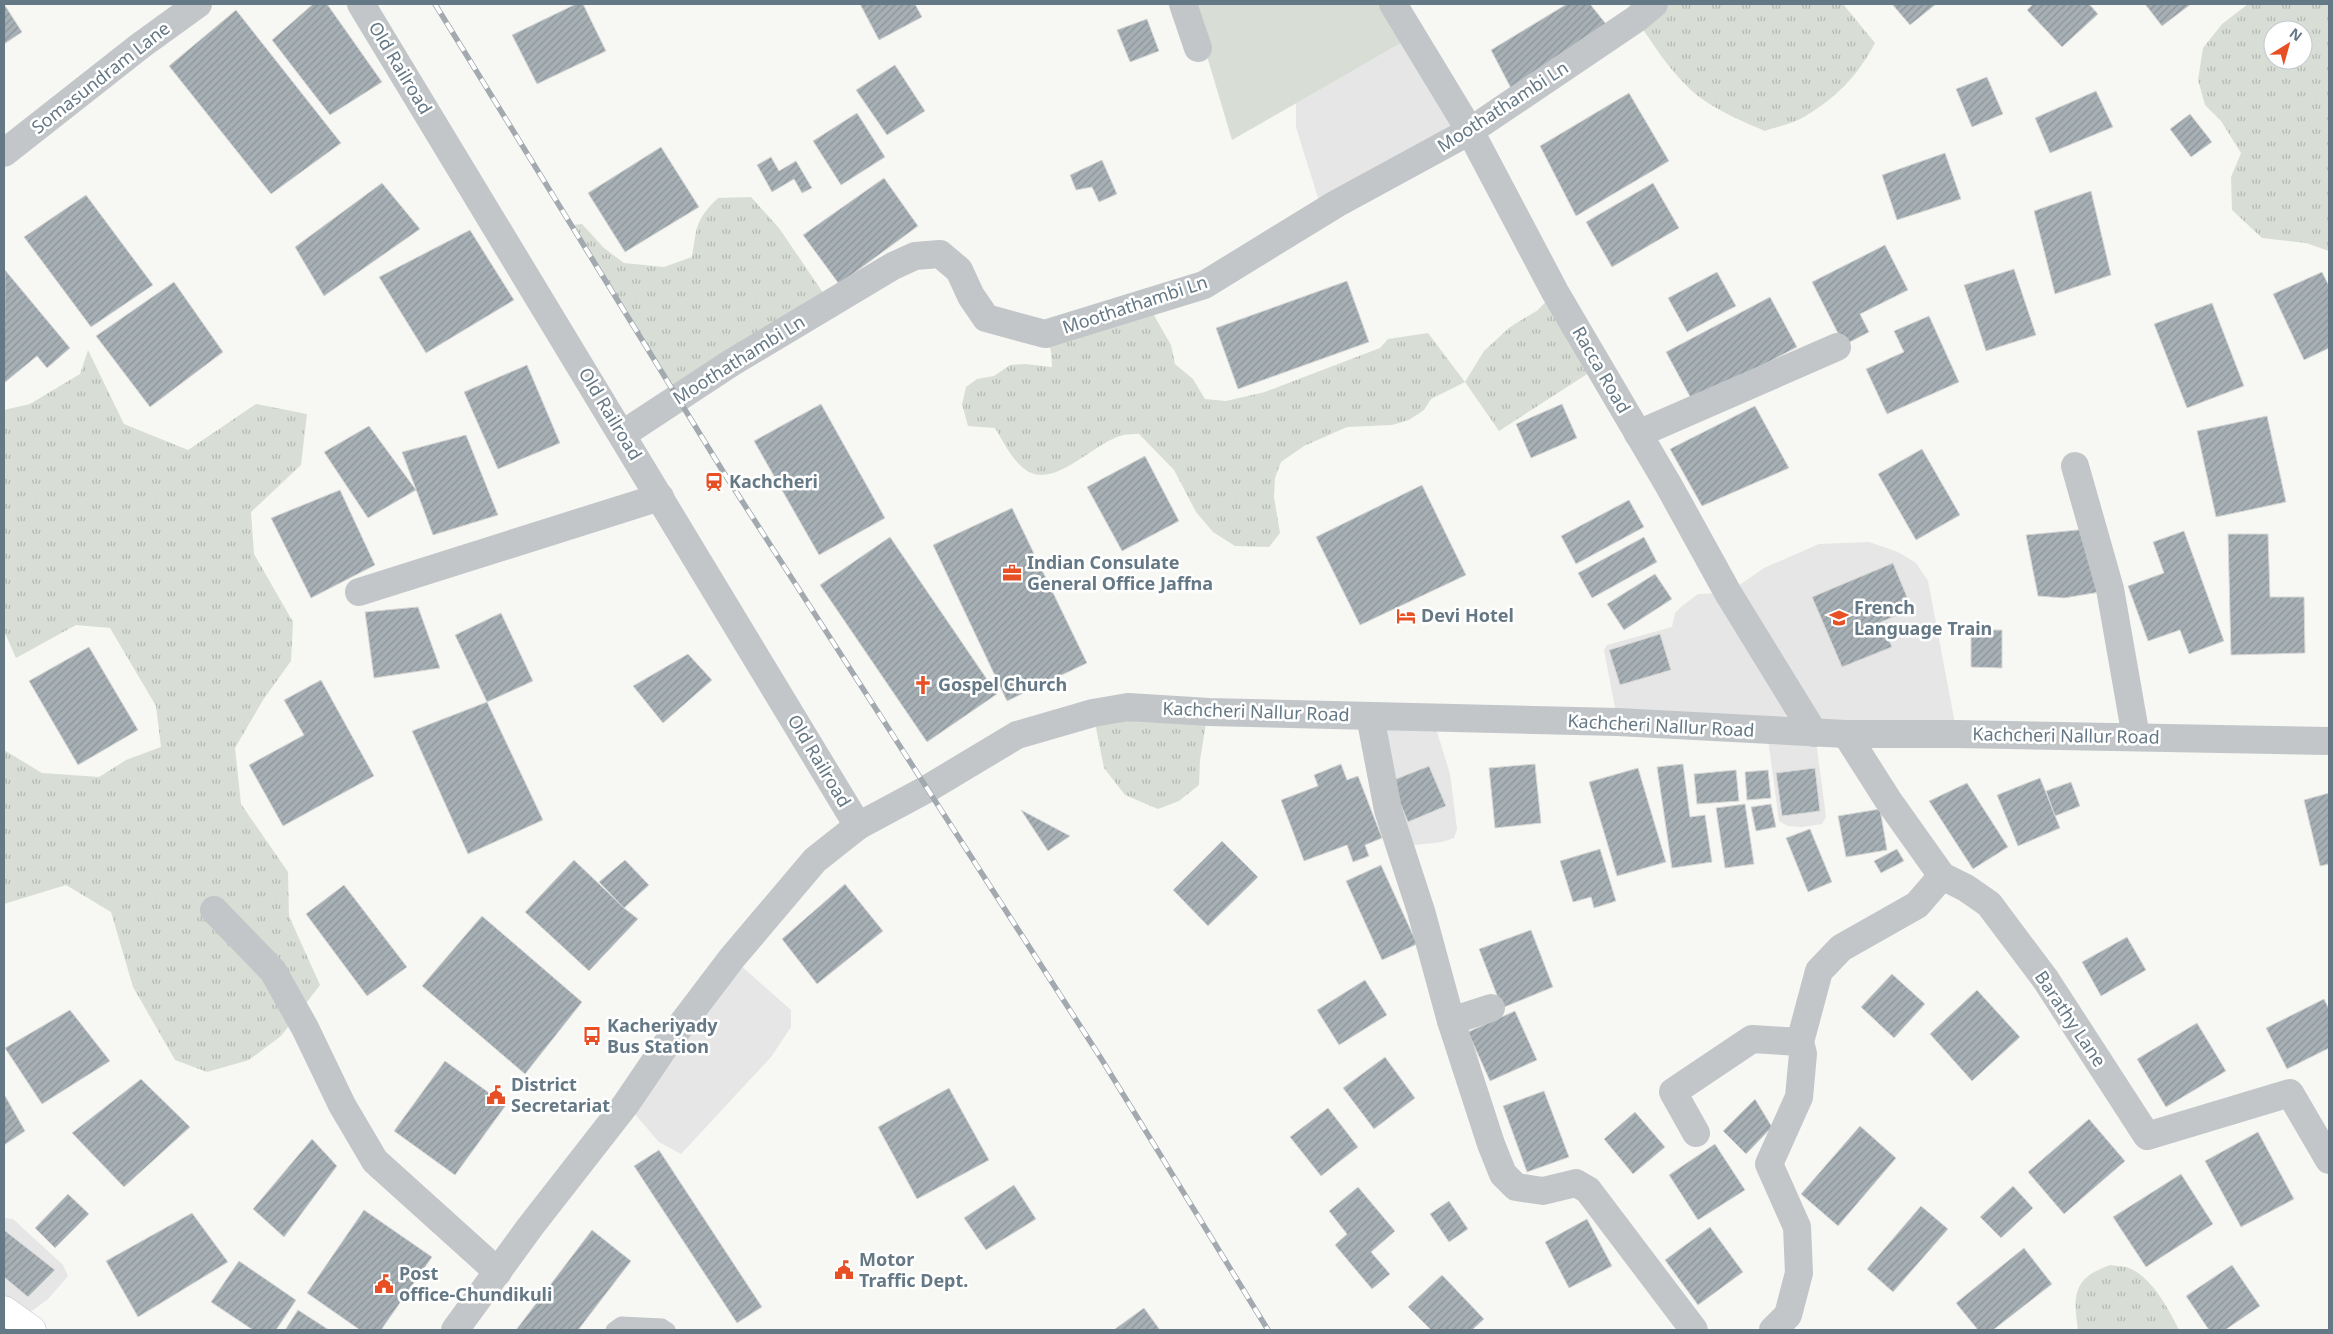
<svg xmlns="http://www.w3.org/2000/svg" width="2333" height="1334" viewBox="0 0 2333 1334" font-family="'Noto Sans',sans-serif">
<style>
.built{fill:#e5e6e5}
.grass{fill:url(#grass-tufts);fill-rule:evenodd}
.green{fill:#d8ded5}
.building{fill:url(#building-hatch);stroke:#d8d8d6}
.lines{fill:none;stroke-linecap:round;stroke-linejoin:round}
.trunk-casing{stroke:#b5b9bc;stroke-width:29}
.service{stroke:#c2c6c9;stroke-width:15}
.minor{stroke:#c2c6c9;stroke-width:28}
.tertiary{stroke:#c2c6c9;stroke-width:28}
.trunk{stroke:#fff;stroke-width:28}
.rail-casing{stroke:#a2aaaf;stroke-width:5.5}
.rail{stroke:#fff;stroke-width:4;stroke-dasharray:11;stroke-linecap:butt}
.labels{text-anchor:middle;stroke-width:5;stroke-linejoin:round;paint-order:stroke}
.street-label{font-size:18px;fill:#657885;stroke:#fff}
.poi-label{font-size:18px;font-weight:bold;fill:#657885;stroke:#fff;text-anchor:start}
</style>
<defs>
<pattern id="grass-tufts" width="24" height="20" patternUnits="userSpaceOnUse" patternTransform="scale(1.25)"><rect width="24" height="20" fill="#d8ded5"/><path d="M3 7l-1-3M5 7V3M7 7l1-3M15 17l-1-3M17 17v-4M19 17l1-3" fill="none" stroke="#b3b9b2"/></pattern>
<pattern id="building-hatch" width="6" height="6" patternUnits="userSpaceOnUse" patternTransform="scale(1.25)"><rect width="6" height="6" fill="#a7b0b5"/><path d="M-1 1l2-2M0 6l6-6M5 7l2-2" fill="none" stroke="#8c9499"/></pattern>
</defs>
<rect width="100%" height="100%" fill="#f7f7f4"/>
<g class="built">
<path d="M1413,36l57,95 -151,70 -23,-74v-24z"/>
<path d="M1869,542l29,10 18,11 12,18 29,153 -142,-1 11,84 -4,7 -20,3 -14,-1 -9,-5 -12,-90 -151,-18 -12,-63 3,-5 65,-18 3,-14 7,-7 16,-12 30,-1 36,-25 55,-24z"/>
<path d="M1370,716l63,3 17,55 7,55 -3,9 -12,4 -27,3 -13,-7z"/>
<path d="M732,958l59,52v17l-20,30 -90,97 -22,-12 -33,-38z"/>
<path d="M4,1218l9,1 50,46 5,11 -20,23 -30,22 -14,-11z"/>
</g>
<g class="grass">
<path d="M1654,4h189l32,39c-18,34 -40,56 -73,75 -11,6 -26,9 -37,13 -22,-9 -44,-19 -63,-32 -28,-21 -47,-52 -66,-80z"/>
<path d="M2248,4h81v247l-23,-8 -44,-5 -30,-28 -1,-33 10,-24 -20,-32 -16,-16 -7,-25 5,-32 19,-24zM2273,30h30v30h-30z"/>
<path d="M751,197l28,31 51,75 -152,94 -106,-172 10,-1 22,24 20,15 40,4 28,-10c5,-30 3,-37 26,-59z"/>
<path d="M1555,292l43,75 -99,64 -34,-49 -34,17 -7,11 -15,10 -17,5 -45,2 -43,19 -23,16 -6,16 -1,19 6,36 -11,14 -34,-1 -22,-14 -17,-20 -22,-42 -35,-36c-6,0 -13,0 -19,2 -30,9 -70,59 -99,30 -11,-10 -18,-25 -26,-38l-27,-2 -6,-22 4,-17 11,-8 17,-3 16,-11 15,-1 27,3 -1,-16 -6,-17 102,-31 24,42 4,19 18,15 12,20 21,2 39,-9 115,-44 8,-9 40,-6 37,49 19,-31 26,-24 28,-17z"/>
<path d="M88,350l36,74 64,26 68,-46 51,10 -6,51 -50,47 3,42 39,68 -2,39 -28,39 -28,48 6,56 47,68 1,44 31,69 -39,51 -32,24 -42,12 -32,-12 -42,-73 -22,-75 -45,-27 -62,19v-154l38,23 57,4 27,-17 35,-13 -5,-41 -46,-78 -34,-3 -60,33 -12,-27v-221l26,-6 50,-30z"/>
<path d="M1093,713l113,10 -6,37 -1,25 -20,16 -21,8 -33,-14 -21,-27z"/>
<path d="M2110,1265c5,1 11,1 16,2 24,7 43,42 53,63h-101c-5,-35 -5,-52 32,-65z"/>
</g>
<path class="green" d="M1195,4h198l20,32 -181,104 -31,-104z"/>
<g class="building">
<path d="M4,4l18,28 -18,12z"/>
<path d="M313,4h14l55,78 -52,33 -58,-75z"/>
<path d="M576,4h7l23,47 -69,33 -25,-49z"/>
<path d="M860,4h55l7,13 -43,23z"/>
<path d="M1567,4h23l20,25 -96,65 -23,-44z"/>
<path d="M1892,4h44l-26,21z"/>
<path d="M2033,4h56l9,10 -36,33 -35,-37z"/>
<path d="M2145,4h46l-29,22z"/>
<path d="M236,10l105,133 -70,51 -102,-128z"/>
<path d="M1147,19l12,32 -29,11 -13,-32z"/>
<path d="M895,65l30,46 -38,24 -31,-45z"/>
<path d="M1987,77l16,37 -31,13 -16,-38z"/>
<path d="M2096,91l17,36 -63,26 -15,-35z"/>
<path d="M1629,93l40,68 -93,55 -36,-70z"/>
<path d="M857,113l28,44 -44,28 -28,-44z"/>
<path d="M2190,114l22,28 -21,15 -21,-28z"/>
<path d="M661,147l38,60 -74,45 -37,-59z"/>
<path d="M1945,153l16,46 -64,21 -15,-45z"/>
<path d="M771,157l8,14 17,-10 16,27 -10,5 -8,-14 -22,13 -15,-27z"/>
<path d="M1102,160l15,34 -18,8 -7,-15 -16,3 -6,-15z"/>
<path d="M884,178l34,48 -79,58 -36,-49z"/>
<path d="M382,183l38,46 -96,67 -29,-49z"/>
<path d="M1653,183l26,45 -67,39 -26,-45z"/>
<path d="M2091,191l20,84 -56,19 -21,-83z"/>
<path d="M86,195l67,90 -62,42 -67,-90z"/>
<path d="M470,230l44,70 -88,53 -47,-76z"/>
<path d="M1885,245l23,45 -48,24 9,18 -25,13 -32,-63z"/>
<path d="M2014,269l22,66 -50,16 -22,-66z"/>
<path d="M5,270l65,78 -23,20 -10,-12 -33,27z"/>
<path d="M1717,272l19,34 -49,26 -19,-34z"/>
<path d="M2322,272l7,14v62l-25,12 -31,-66z"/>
<path d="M1347,281l22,61 -131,47 -22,-61z"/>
<path d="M174,282l49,70 -73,55 -54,-71z"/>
<path d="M1770,297l27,50 -104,55 -27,-50z"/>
<path d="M2212,303l32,83 -57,22 -33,-84z"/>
<path d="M1929,316l30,66 -72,32 -21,-45 38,-17 -10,-21z"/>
<path d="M527,365l33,78 -62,26 -34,-77z"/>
<path d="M821,404l64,114 -66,37 -65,-114z"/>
<path d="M1562,404l15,34 -46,20 -15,-34z"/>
<path d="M1755,406l34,62 -87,38 -32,-57z"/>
<path d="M2267,416l19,86 -70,15 -19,-86z"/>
<path d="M369,426l47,64 -48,28 -44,-66z"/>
<path d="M466,435l32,80 -65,20 -31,-83z"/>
<path d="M1922,449l38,66 -44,25 -38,-66z"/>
<path d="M1145,456l34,65 -57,30 -35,-64z"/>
<path d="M1422,485l44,90 -106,50 -44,-88z"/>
<path d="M340,490l35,75 -64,33 -40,-80z"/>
<path d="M1629,500l15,27 -68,37 -15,-28z"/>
<path d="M1012,508l75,155 -80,38 -74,-156z"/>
<path d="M2088,529l12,63 -36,6 -26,-2 -12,-61z"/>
<path d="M2184,531l40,110 -35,13 -9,-24 -32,11 -20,-55 36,-13 -11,-31z"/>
<path d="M2228,534h40l2,63h34l1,56 -74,2z"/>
<path d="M890,537l107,157 -70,48 -107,-157z"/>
<path d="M1644,537l13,25 -65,36 -14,-25z"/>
<path d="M1893,563l19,46 -31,13 11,25 -50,20 -30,-70z"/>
<path d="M1655,574l17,25 -48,31 -17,-26z"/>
<path d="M418,607l22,61 -66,10 -9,-66z"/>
<path d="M501,613l32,68 -46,21 -32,-67z"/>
<path d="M1971,630h31v38l-31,-1z"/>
<path d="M1660,634l11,36 -51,15 -11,-35z"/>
<path d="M89,647l49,83 -60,35 -49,-84z"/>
<path d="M688,654l24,26 -49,43 -30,-37z"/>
<path d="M321,680l53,96 -91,50 -34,-61 55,-30 -20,-35z"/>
<path d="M487,702l56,118 -75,34 -56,-123z"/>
<path d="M1341,764l6,16 11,-4 24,62 -17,7 4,11 -16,6 -6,-17 -43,16 -23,-61 37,-14 -4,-11z"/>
<path d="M1535,764l6,59 -46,5 -6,-60z"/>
<path d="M1683,764l7,53 15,-2 7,47 -40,6 -15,-101z"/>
<path d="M1429,766l17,40 -38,16 -17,-41z"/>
<path d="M1638,768l28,94 -49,14 -28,-94z"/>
<path d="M1815,768l5,43 -38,5 -6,-43z"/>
<path d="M1736,770l3,31 -42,3 -3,-30z"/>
<path d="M1768,770l3,28 -24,2 -2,-28z"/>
<path d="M2040,778l20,50 -42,18 -21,-51z"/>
<path d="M2071,782l9,24 -25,10 -9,-25z"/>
<path d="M1967,783l41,64 -35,22 -44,-68z"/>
<path d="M2329,793v71l-9,2 -16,-66z"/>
<path d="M1745,804l9,60 -29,4 -9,-60z"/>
<path d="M1771,804l5,23 -20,4 -5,-24z"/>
<path d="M1880,809l7,41 -41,7 -8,-41z"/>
<path d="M1021,810l49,26 -22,15z"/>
<path d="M1810,829l22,53 -24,10 -22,-54z"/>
<path d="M1222,841l36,36 -50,49 -35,-36z"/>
<path d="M1600,849l16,52 -22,7 -3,-11 -18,5 -13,-41z"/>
<path d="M1897,849l7,12 -23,12 -7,-12z"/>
<path d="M574,860l50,48 14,11 -49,52 -64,-59z"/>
<path d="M625,860l24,25 -25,23 -25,-26z"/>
<path d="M1381,865l36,79 -35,16 -36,-79z"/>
<path d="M845,884l38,47 -66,53 -35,-45z"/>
<path d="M344,885l63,82 -40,29 -61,-82z"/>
<path d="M482,916l100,86 -57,72 -103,-88z"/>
<path d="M1531,930l22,57 -51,21 -23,-59z"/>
<path d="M2127,937l19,33 -45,26 -19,-34z"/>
<path d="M1892,974l33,30 -31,34 -33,-31z"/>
<path d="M1365,980l22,35 -48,30 -22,-35z"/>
<path d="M1977,990l43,47 -48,44 -42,-47z"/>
<path d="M2324,999l5,10v39l-42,21 -21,-41z"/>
<path d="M70,1010l40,51 -68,43 -37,-56z"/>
<path d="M1515,1011l22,49 -47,21 -22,-49z"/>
<path d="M2197,1023l29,48 -60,36 -29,-48z"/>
<path d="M1385,1057l30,41 -41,31 -31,-41z"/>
<path d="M445,1061l61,44 -51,70 -61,-44z"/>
<path d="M141,1079l49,48 -66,60 -52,-54z"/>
<path d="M949,1088l40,72 -72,39 -39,-72z"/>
<path d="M1544,1091l25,66 -42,15 -24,-66z"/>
<path d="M4,1094l21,37 -21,14z"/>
<path d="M1755,1099l17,28 -26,27 -23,-23z"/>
<path d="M1328,1108l30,39 -37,29 -31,-39z"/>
<path d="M1635,1112l30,35 -32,27 -29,-35z"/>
<path d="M2089,1119l36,42 -61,53 -36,-42z"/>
<path d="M1860,1126l36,32 -58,68 -37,-32z"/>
<path d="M2258,1132l36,67 -53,28 -36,-66z"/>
<path d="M312,1139l25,27 -53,71 -31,-28z"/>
<path d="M1715,1144l30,46 -47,30 -29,-45z"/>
<path d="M659,1150l103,157 -25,16 -103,-157z"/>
<path d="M2181,1174l32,50 -67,43 -33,-50z"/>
<path d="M1014,1185l22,34 -50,31 -22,-32z"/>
<path d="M2013,1186l20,22 -32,30 -21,-21z"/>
<path d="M1358,1187l37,44 -24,21 19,22 -18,15 -37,-44 12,-11 -18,-23z"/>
<path d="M68,1194l21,20 -34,34 -20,-20z"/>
<path d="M1449,1201l19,28 -19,13 -19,-28z"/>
<path d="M1921,1206l27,23 -55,63 -26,-23z"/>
<path d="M364,1210l68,47 -51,73h-21l-53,-37z"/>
<path d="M192,1213l36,49 -90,55 -32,-56z"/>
<path d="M1587,1219l25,47 -43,22 -24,-46z"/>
<path d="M1710,1227l33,45 -45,33 -33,-45z"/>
<path d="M4,1230l51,40 -27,27 -24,-20z"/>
<path d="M592,1230l39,31 -53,69h-62z"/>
<path d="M2024,1248l28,36 -59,46h-15l-22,-27z"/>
<path d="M239,1261l57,39 -20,30h-23l-42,-28z"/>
<path d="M2232,1265l28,41 -35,24h-16l-23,-34z"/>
<path d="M1442,1275l42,44 -12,11h-41l-23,-23z"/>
<path d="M1144,1308l16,22h-45v-1z"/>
<path d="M298,1310l31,20h-44z"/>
</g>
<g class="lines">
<g class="trunk-casing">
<path id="trunk" d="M4,1310l28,20"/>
</g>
<path class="service" d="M613,1330l8,-6 41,2 6,4"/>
<g class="minor">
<path d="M361,4l497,822"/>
<path d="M1183,4l15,44"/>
<path d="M4,153l136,-107 58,-42"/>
<path d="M623,434l108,-71 162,-97 22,-10 25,-2 19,16 12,26 15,22 59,16 159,-49 132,-81 134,-73 166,-112 18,-15"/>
<path d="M1638,434l199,-87"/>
<path d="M2075,466l35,123 26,148"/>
<path d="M359,592l301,-95"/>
<path d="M1370,716l18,94 33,101 30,110 40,123 12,30 13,13 27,4 33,-8 12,7 106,140"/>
<path d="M1846,734l42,66 54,76 24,12 23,16 57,76 101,156 143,-43 39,67"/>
<path d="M214,910l59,61 32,57 37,77 33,56 123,111"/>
<path d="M1451,1021l40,-13"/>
<path d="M1696,1133l-23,-41 79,-53 48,3"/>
<path d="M1773,1330l15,-15 11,-42 -2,-46 -28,-63 30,-67 4,-43 -3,-12 19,-71 22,-23 76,-43 25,-29"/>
</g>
<g class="tertiary">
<path d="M1393,4l77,127 85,161 114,194 59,107 86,140"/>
<path d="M455,1330l75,-103 96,-123 40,-59 66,-87 83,-98 43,-34 69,-37 90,-54 76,-22 35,-6 81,5 409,10 228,12h111l372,7"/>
</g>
<use href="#trunk" class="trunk"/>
<g class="rail-casing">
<path id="rail" d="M435,4l289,469 378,587 166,270"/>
</g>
<use href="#rail" class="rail"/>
</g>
<defs>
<g id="station-bare" transform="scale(1.5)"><path d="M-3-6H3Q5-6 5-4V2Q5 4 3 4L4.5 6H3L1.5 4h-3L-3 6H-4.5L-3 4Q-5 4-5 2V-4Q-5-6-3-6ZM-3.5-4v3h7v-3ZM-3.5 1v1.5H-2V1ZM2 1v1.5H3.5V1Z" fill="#e74f24" stroke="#fff" stroke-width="2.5" paint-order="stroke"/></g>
<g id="office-bare" transform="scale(1.5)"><path d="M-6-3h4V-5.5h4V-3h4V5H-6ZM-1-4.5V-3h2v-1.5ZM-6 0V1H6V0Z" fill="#e74f24" stroke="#fff" stroke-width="2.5" paint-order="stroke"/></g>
<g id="hotel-bare" transform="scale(1.5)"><path d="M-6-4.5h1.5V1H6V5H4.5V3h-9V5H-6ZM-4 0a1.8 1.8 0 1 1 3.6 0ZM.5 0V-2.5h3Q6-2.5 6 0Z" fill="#e74f24" stroke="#fff" stroke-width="2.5" paint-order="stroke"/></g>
<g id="university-bare" transform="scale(1.5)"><path d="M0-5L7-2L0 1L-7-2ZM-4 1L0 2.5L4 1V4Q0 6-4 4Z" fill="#e74f24" stroke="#fff" stroke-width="2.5" paint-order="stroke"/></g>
<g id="church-bare" transform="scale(1.5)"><path d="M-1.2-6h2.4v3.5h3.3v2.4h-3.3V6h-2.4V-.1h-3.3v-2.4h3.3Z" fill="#e74f24" stroke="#fff" stroke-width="2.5" paint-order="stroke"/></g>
<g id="bus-bare" transform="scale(1.5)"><path d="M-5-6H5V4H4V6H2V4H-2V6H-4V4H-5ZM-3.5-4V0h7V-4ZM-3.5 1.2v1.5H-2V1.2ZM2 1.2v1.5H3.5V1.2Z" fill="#e74f24" stroke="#fff" stroke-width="2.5" paint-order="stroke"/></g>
<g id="civic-bare" transform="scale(1.5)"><path d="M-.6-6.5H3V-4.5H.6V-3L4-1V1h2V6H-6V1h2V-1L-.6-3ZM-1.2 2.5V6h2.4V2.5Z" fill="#e74f24" stroke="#fff" stroke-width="2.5" paint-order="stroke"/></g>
</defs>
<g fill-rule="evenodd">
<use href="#station-bare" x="714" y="482"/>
<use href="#office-bare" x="1012" y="573"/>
<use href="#hotel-bare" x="1406" y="616"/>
<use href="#university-bare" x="1839" y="618"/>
<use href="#church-bare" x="923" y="685"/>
<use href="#bus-bare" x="592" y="1036"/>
<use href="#civic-bare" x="496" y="1095"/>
<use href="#civic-bare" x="844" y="1270"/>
<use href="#civic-bare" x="384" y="1284"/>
</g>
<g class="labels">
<g class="street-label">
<text transform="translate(400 68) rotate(59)" y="6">Old Railroad</text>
<text transform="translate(101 78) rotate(-38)" y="6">Somasundram Lane</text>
<text transform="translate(1503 107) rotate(-33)" y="6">Moothathambi Ln</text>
<text transform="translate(1135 305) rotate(-18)" y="6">Moothathambi Ln</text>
<text transform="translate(739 360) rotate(-32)" y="6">Moothathambi Ln</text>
<text transform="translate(1601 370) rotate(60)" y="6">Racca Road</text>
<text transform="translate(610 414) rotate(59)" y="6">Old Railroad</text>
<text transform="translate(1256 712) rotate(2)" y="6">Kachcheri Nallur Road</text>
<text transform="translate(1661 726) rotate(3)" y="6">Kachcheri Nallur Road</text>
<text transform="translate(2066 736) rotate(1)" y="6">Kachcheri Nallur Road</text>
<text transform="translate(819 761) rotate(59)" y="6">Old Railroad</text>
<text transform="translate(2070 1019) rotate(56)" y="6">Barathy Lane</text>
</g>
<g class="poi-label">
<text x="729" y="488">Kachcheri</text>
<text x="1027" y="569">Indian Consulate<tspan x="1027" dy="21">General Office Jaffna</tspan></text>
<text x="1854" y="614">French<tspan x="1854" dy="21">Language Train</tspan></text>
<text x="1421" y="622">Devi Hotel</text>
<text x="938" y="691">Gospel Church</text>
<text x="607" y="1032">Kacheriyady<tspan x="607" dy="21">Bus Station</tspan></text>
<text x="511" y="1091">District<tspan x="511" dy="21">Secretariat</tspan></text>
<text x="859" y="1266">Motor<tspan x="859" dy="21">Traffic Dept.</tspan></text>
<text x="399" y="1280">Post<tspan x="399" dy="21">office-Chundikuli</tspan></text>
</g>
</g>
<rect width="2333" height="1334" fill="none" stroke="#657885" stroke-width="10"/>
<g transform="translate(2288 45) rotate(37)"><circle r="24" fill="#ffffff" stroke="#c1c9ce"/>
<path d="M0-4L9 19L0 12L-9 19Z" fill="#e74f24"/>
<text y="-8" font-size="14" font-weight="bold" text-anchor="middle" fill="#657885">N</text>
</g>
</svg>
